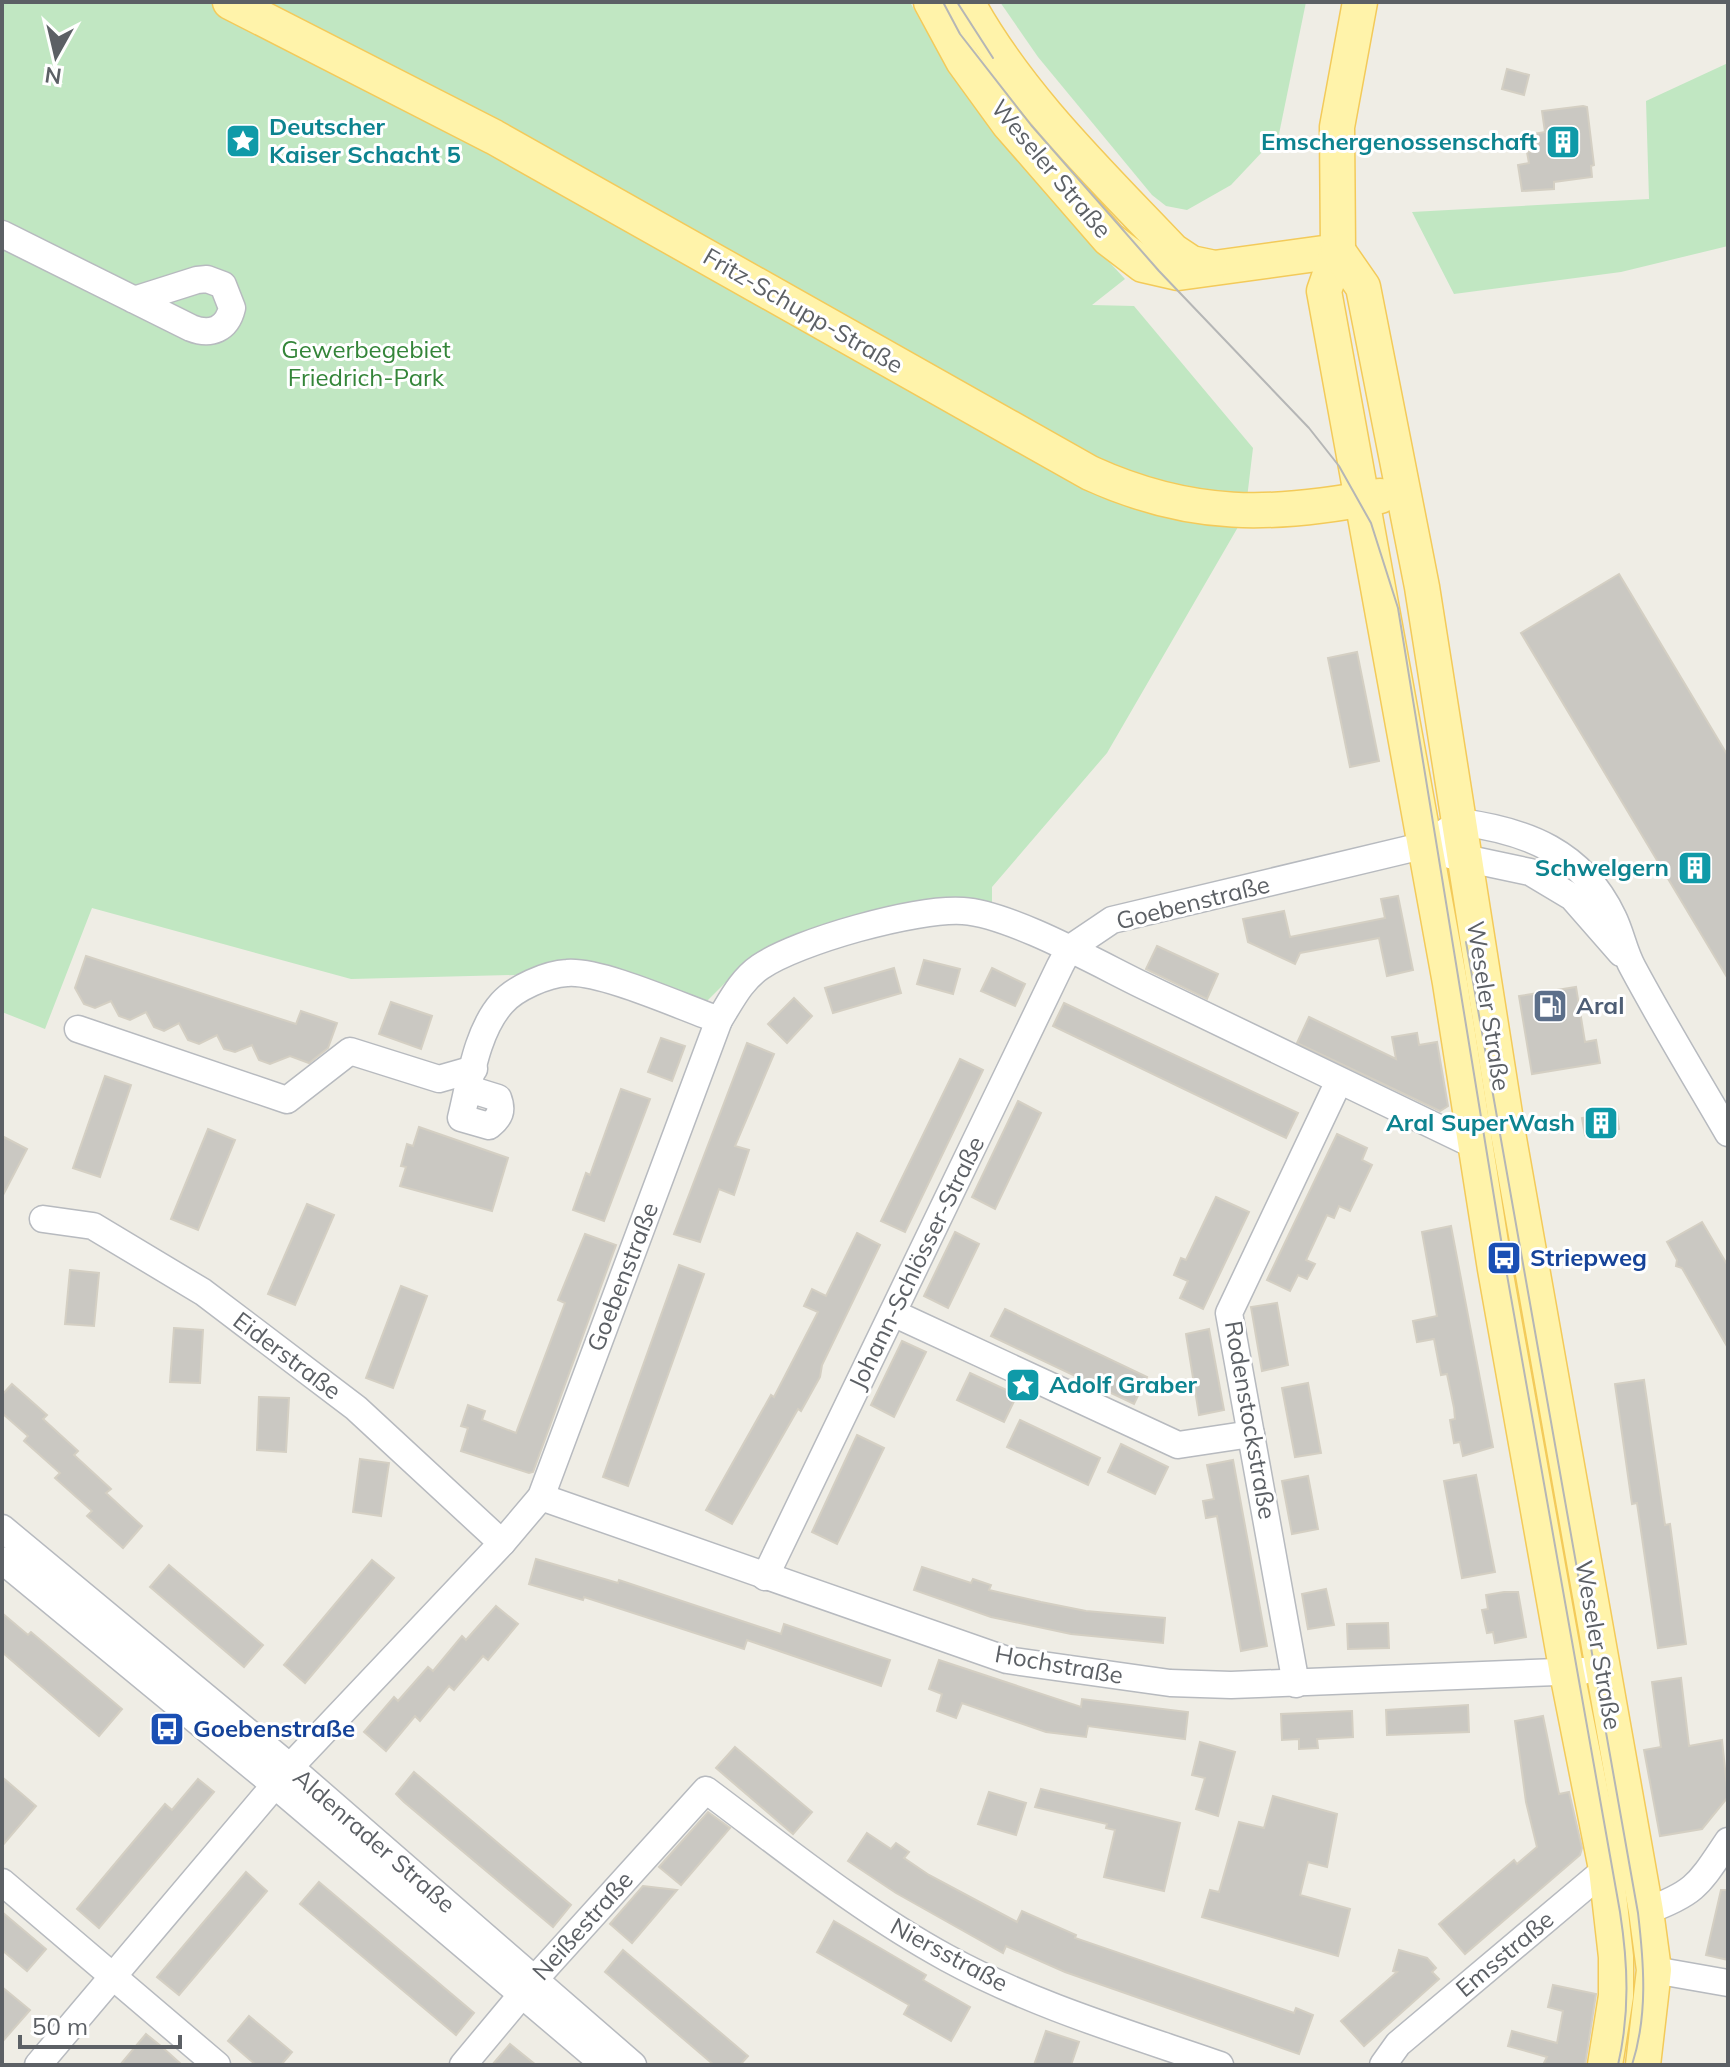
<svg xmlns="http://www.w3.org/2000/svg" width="1730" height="2067" viewBox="0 0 1730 2067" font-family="Mulish,sans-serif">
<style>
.green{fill:#c1e7c2}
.building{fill:#cac8c2;stroke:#d4cfc3;stroke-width:2}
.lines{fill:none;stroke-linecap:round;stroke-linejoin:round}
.minor-casing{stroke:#b7babf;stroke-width:29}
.major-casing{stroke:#f3ca5a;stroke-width:37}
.minor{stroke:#fff;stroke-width:26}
.major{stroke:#fff3aa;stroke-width:34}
.tram{stroke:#b5b6b6;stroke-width:2}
.labels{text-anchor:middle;stroke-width:6;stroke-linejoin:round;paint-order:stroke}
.culture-label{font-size:24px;font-weight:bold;fill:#0d838f;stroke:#fff;text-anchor:end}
.street-label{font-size:24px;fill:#5c6065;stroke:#fff}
.park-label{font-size:24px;fill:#348539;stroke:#fff}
.service-label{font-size:24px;font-weight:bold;fill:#4e5e75;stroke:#fff;text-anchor:start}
.transit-label{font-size:24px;font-weight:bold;fill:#164399;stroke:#fff;text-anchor:start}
</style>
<rect width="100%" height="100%" fill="#efede5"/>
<g class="green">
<path d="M2,2h908c56,104 135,191 215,277l-33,26 42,1 119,142 -8,67 -138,238 -115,134v17l-249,61 -38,38 -167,-35 -23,7 -164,4 -259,-71 -47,121 -43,-17z"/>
<path d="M1000,2h306l-27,132 -48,51 -44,25 -21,-4 -14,-11 -114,-138z"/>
<path d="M1728,63v183l-107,26 -167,22 -42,-82 237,-13 -3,-98z"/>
</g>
<g class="building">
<path d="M1507,69l22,6 -5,20 -22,-6z"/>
<path d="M1583,106l4,1 7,58 -3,1 1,11 -38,5v7l-32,2 -4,-26 11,-2 -2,-11 8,-1 -2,-17 12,-2 -3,-21z"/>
<path d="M1619,574l109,182v223l-207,-346z"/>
<path d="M1357,652l22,109 -29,6 -22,-109z"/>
<path d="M1398,896l15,74 -26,6 -8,-38 -79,15 -5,11 -47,-22 -5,-23 41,-8 6,26 95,-19 -4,-19z"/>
<path d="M1157,946l61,28 -11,25 -61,-30z"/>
<path d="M86,956l210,68 5,-13 36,12 -9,25 -19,15 -19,-7 -20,8 -11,-4 -7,-15 -17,7 -11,-3 -7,-14 -18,9 -11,-4 -9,-17 -15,8 -10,-4 -8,-15 -16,8 -11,-4 -8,-15 -16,7 -11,-4 -9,-16z"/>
<path d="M924,960l36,9 -7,25 -36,-10z"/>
<path d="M894,968l7,25 -68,20 -8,-25z"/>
<path d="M992,968l33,16 -10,22 -34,-15z"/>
<path d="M1576,987l9,55 11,-2 4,23 -68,11 -13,-78z"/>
<path d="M794,998l18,18 -25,27 -19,-19z"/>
<path d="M391,1002l41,14 -11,33 -42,-15z"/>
<path d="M1064,1003l234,110 -12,25 -233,-112z"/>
<path d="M1309,1017l87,42 -4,-22 25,-4 2,12 18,-3 11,64 -8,5 -143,-68z"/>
<path d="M661,1038l24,8 -13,35 -24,-9z"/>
<path d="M747,1043l27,11 -39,92 14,4 -15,45 -15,-6 -19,53 -26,-8z"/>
<path d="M960,1059l23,11 -78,162 -24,-11z"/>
<path d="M105,1076l26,9 -31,92 -27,-9z"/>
<path d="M621,1089l29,10 -46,122 -31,-11 13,-37 4,2z"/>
<path d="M1018,1101l23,12 -46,96 -23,-12z"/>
<path d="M1617,1112l2,17 -34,6 -3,-17z"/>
<path d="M419,1127l89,31 -16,53 -92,-25 6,-19 -5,-1 6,-22 6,2z"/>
<path d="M208,1129l27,11 -37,90 -27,-11z"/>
<path d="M1337,1134l30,14 -5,12 10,5 -22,46 -11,-5 -5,12 -7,-3 -21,45 9,4 -8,15 -9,-4 -8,16 -23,-11z"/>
<path d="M2,1136l25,13 -25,48z"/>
<path d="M1216,1197l33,15 -46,97 -23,-11 8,-17 -14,-6 7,-17 5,2z"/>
<path d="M307,1204l27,11 -39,90 -27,-11z"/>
<path d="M1702,1222l26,44v82l-46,-80 -6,-2 1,-6 -10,-18z"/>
<path d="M1451,1226l42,221 -30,9 -3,-14 -6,1 -4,-23 5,-1 -1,-11 -7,-34 -6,1 -7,-36 -17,3 -4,-21 24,-5 -15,-84z"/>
<path d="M955,1232l24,12 -31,64 -24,-12z"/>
<path d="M857,1233l23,12 -58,120 -2,12 -19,34 -3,-2 -66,115 -26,-14 65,-115 3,2 44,-85 -14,-6 8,-17 14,7z"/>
<path d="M585,1234l31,11 -83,227 -4,1 -68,-22 7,-23 -7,-2 7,-21 17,6 -3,9 34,13 49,-130 -7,-3z"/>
<path d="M679,1265l25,9 -76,212 -25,-9z"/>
<path d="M70,1270l29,3 -5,53 -29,-2z"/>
<path d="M401,1286l26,10 -34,92 -27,-10z"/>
<path d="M1277,1303l11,62 -26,6 -11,-64z"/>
<path d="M1005,1309l142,68 -13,27 -143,-68z"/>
<path d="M174,1328l29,2 -3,53 -30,-1z"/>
<path d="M1209,1329l15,81 -25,5 -13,-81z"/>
<path d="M902,1341l24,11 -32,65 -23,-12z"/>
<path d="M970,1373l47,22 -13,27 -47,-22z"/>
<path d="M1644,1380l21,145 5,-1 16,120 -28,4 -21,-145 -5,1 -17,-120z"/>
<path d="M1308,1383l13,70 -26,4 -13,-69z"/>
<path d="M12,1384l35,31 -4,4 35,32 -4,4 37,34 -5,4 36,33 -19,22 -36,-32 5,-5 -37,-33 5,-5 -36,-32 4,-5 -26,-23v-18z"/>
<path d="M259,1397l30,1 -3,54 -29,-2z"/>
<path d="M1020,1420l80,38 -12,27 -81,-38z"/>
<path d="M857,1435l27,13 -47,96 -25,-12z"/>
<path d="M1121,1444l47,23 -13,27 -47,-22z"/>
<path d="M360,1459l29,4 -8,53 -28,-4z"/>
<path d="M1233,1460l34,186 -26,5 -24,-135 -11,2 -3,-17 11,-2 -7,-34z"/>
<path d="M1476,1475l19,97 -33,6 -18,-97z"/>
<path d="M1308,1476l10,53 -26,5 -10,-53z"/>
<path d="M536,1559l82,24 1,-3 162,54 3,-10 106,36 -9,26 -134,-46 -3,9 -160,-52 -1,3 -54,-16z"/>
<path d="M372,1560l22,18 -89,105 -21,-18z"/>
<path d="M169,1565l94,80 -19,22 -94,-80z"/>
<path d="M922,1567l49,16 2,-4 18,6 -2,5 52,12 45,9 79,7 -2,25 -92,-9 -80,-17 -77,-27z"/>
<path d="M1326,1589l8,36 -26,4 -6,-35z"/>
<path d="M1504,1592h14l8,45 -31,6 -2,-11 -6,1 -5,-23 6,-1 -2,-14z"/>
<path d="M496,1606l22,18 -30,36 -5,-4 -29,34 -5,-4 -29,35 -5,-5 -29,35 -22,-19 30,-35 4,4 30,-34 5,4 29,-35 4,4z"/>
<path d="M2,1613l26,22 3,-3 91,77 -23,27 -97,-84z"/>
<path d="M1388,1623l1,25 -41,1 -1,-25z"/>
<path d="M939,1660l142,47 1,-8 106,13 -3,27 -97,-13 -2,11 -40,-5 -84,-29 -6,15 -19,-7 5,-17 -13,-5z"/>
<path d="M1681,1678l8,68 33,-6 6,57 -26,32 -42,7 -16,-86 17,-3 -9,-65z"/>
<path d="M1468,1705l1,27 -82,3 -1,-25z"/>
<path d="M1352,1711l1,26 -36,2 1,9 -19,1v-10l-17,1 -1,-26z"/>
<path d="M1543,1716l16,78 10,-2 13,56 -2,7 -115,99 -26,-30 75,-64 3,4 20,-17 -11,-45 -11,-81z"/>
<path d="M1200,1742l35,10 -17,64 -22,-7 9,-31 -13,-3z"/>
<path d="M735,1747l77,65 -19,22 -77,-66z"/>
<path d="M414,1772l157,133 -18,22 -149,-125 -8,-8z"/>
<path d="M2,1777l34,29 -34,40z"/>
<path d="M198,1779l16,13 -115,136 -22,-19 88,-105 7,6z"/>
<path d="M1041,1789l139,34 -16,68 -60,-14 11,-47 -9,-2 1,-4 -72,-17z"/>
<path d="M989,1792l37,11 -10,32 -38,-11z"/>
<path d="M1273,1796l64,18 -10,53 -19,-5 -8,33 50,14 -12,47 -136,-39 8,-27 9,2 20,-70 25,6z"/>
<path d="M708,1812l22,16 -49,57 -22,-18z"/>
<path d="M867,1833l24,16 5,-6 13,9 -5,6 25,17 88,47 5,-11 54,24 -1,3 219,75 2,-5 17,7 -14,39 -234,-82 -59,-26 -3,7 -107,-60 -48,-32z"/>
<path d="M246,1872l21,19 -88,104 -22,-18z"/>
<path d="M319,1882l155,131 -18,22 -156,-131z"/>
<path d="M643,1886l34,4 -45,53 -22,-19z"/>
<path d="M1721,1890h7v70l-22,-5z"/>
<path d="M2,1912l44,37 -19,22 -25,-21z"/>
<path d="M834,1921l92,54 -3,5 47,27 -19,34 -47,-27 5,-9 -92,-53z"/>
<path d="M623,1950l125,106 -8,9h-26l-109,-93z"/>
<path d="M1399,1950l28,8 9,10 -4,4 7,7 -75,67 -23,-25 56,-49 -4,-1z"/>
<path d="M1553,1985l43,9 -11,71h-42l4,-8 -39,-11 4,-15 45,12 6,-32 -15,-4z"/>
<path d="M2,1987l28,23 -28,32z"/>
<path d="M249,2016l43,36 -11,13h-25l-28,-24z"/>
<path d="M1046,2031l33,11 -8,23h-37z"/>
<path d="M146,2034l16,13 20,18h-62z"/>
<path d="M510,2044l26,21h-44z"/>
</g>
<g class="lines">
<g class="minor-casing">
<g id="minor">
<path d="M2,234l189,94c20,8 36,1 41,-20l-9,-23 -16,-6 -10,1 -63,20"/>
<path d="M1450,855l80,17 42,25 49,56"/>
<path d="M78,1029l209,71 63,-49 89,28 35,-10"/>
<path d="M469,1089l29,9c5,13 2,19 -9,28l-28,-8c9,-36 15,-86 41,-115 13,-15 45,-29 65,-30 34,-3 117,35 152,47"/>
<path d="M43,1219l50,7 110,66 153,116 146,135"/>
<path d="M893,1313l285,132 73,-11"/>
<path d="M541,1497l466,163 163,23 61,2 352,-14"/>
<path d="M2,1528l288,239 343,298"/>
<path d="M2,1560l274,226 329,279"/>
<path d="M765,1577l295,-611 9,-17 43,-29 314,-75 34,-23c67,9 122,30 153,95 8,16 11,35 20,51 30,56 63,110 95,165"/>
<path d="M1296,1684l-67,-371 110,-232"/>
<path d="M2,1882l215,183"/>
<path d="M1646,1911c50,-18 53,-27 82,-70"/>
<path d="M1654,1970l74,13"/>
<path d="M38,2065l252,-298 212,-224 39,-46 178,-477c12,-19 22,-40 41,-53 38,-26 156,-59 203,-56 47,3 134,52 179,74 111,54 222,108 334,161"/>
<path d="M463,2065l71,-85 172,-190c79,59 155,121 241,168 86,47 181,75 273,107"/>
<path d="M1383,2065l15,-21 208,-175 12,-2"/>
</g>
</g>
<g class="major-casing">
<g id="major">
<path d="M230,2l264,135 596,336c101,46 183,44 290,23"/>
<path d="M931,2l32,59 45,62 101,116 34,26 35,8 160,-22"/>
<path d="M967,2c51,94 133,172 206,249l18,12 19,4"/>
<path d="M1360,2l-23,125 1,124 -14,40 126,692 45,286 72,404 39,196 10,88v39l-11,69"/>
<path d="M1338,251l25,36 59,300 86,546 138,778 8,59 -11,95"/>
</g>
</g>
<use href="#minor" class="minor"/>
<use href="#major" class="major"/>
<g class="tram">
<path d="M943,2l17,32 71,91 128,146 150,157 30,38 32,57 27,85 106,650 116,654c8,52 10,101 -2,153"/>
<path d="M957,2l36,56"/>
<path d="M1466,942l172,971c6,51 10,102 -6,152"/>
</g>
</g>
<defs>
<g id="sight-square" transform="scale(1.8)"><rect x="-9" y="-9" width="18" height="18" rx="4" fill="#0f9aa8" stroke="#fff"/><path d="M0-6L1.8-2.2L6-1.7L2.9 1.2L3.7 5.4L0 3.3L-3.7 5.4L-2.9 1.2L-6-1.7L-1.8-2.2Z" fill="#fff"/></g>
<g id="building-square" transform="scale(1.8)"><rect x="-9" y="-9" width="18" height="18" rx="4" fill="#0f9aa8" stroke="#fff"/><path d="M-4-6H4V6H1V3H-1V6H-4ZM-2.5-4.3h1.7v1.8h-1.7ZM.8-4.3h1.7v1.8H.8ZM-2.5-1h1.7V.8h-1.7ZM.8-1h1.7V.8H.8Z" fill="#fff"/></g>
<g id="fuel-square" transform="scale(1.8)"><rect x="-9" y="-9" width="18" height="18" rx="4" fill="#5c6f8a" stroke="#fff"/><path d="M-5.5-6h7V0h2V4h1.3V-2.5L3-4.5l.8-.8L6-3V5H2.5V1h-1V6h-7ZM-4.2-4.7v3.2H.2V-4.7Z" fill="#fff"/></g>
<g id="bus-square" transform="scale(1.8)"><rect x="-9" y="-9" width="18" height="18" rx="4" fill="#1a4fb4" stroke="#fff"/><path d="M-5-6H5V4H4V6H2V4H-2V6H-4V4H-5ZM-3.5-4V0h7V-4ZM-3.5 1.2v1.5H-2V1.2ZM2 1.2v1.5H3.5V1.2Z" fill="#fff"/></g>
</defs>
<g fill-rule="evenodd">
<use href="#sight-square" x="243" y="141"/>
<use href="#building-square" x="1563" y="142"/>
<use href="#building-square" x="1695" y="868"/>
<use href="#fuel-square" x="1550" y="1006"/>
<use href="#building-square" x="1601" y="1123"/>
<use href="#bus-square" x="1504" y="1258"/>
<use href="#sight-square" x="1023" y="1385"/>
<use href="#bus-square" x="167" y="1729"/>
</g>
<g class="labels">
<g class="culture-label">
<text x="269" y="135" text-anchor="start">Deutscher<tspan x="269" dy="28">Kaiser Schacht 5</tspan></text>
<text x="1537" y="150">Emschergenossenschaft</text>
<text x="1669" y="876">Schwelgern</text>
<text x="1575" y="1131">Aral SuperWash</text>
<text x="1049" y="1393" text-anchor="start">Adolf Graber</text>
</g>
<g class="street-label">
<text transform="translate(1051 169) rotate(50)" y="8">Weseler Straße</text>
<text transform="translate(803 311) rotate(30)" y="8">Fritz-Schupp-Straße</text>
<text transform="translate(1193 903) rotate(-14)" y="8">Goebenstraße</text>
<text transform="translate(1488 1006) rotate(81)" y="8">Weseler Straße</text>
<text transform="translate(917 1263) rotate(-64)" y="8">Johann-Schlösser-Straße</text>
<text transform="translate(623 1277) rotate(-69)" y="8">Goebenstraße</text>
<text transform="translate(287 1356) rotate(37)" y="8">Eiderstraße</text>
<text transform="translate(1250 1420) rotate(80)" y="8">Rodenstockstraße</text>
<text transform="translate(1598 1645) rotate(80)" y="8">Weseler Straße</text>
<text transform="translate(1059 1665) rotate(10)" y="8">Hochstraße</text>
<text transform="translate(374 1841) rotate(41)" y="8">Aldenrader Straße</text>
<text transform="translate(583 1926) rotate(-48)" y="8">Neißestraße</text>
<text transform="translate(1505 1954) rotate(-40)" y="8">Emsstraße</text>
<text transform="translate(949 1955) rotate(28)" y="8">Niersstraße</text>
</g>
<g class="park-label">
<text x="366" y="358">Gewerbegebiet<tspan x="366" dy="28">Friedrich-Park</tspan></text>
</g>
<g class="service-label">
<text x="1576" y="1014">Aral</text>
</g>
<g class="transit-label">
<text x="1530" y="1266">Striepweg</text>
<text x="193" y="1737">Goebenstraße</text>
</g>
</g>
<rect width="1730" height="2067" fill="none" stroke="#5c6065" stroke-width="8"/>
<g transform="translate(56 56) rotate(188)" stroke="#ffffff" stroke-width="6" paint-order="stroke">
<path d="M0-6L14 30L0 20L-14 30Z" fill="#5c6065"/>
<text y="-12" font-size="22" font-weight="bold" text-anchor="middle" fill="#5c6065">N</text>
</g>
<path d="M20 2035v12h160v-12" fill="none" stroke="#5c6065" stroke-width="4"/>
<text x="32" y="2035" font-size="24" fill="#5c6065" stroke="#ffffff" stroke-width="6" paint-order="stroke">50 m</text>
</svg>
